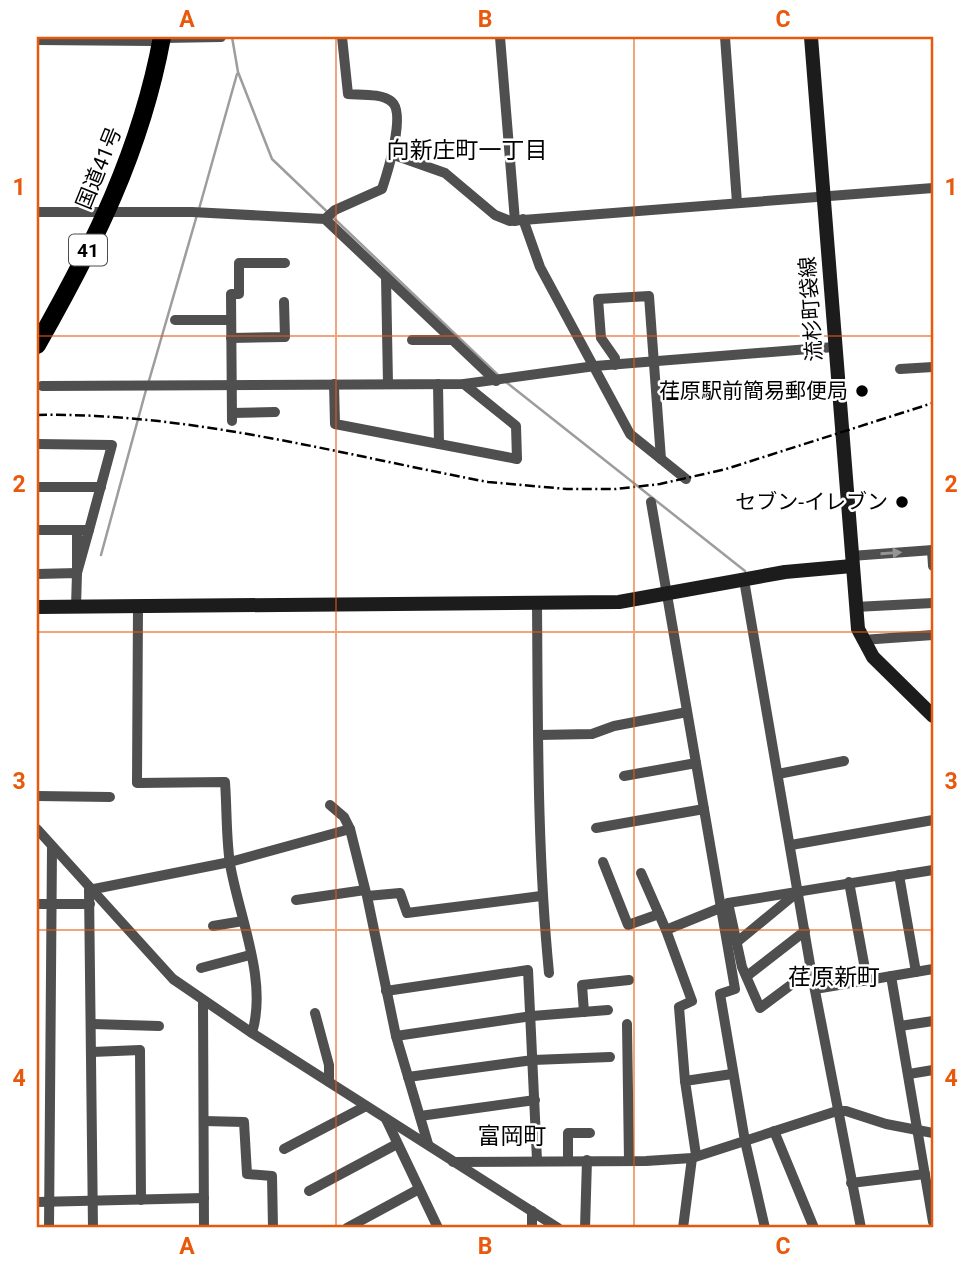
<svg xmlns="http://www.w3.org/2000/svg" width="970" height="1265" viewBox="0 0 970 1265" font-family="Roboto,'Noto Sans JP',sans-serif">
<style>
.lines{fill:none;stroke-linecap:round;stroke-linejoin:round}
.stream{stroke:#9d9d9d;stroke-width:2.5}
.street{stroke:#4f4f4f;stroke-width:10}
.secondary{stroke:#1c1c1c;stroke-width:14}
.highway{stroke:#000;stroke-width:18}
.rail{stroke:#000;stroke-width:2.5;stroke-dasharray:10 3.5 2 3.5;stroke-linecap:butt}
.oneway{fill:#959595}
.grid{fill:none;stroke:#e8590c;stroke-width:2;stroke-opacity:0.55}
.poi-dot{fill:#000;stroke:#fff;stroke-width:2.5}
.labels{text-anchor:middle;stroke-width:5;stroke-linejoin:round;paint-order:stroke}
.shield{fill:#fff;stroke:#4c4c4c;stroke-width:2}
.shield-label{font-size:19px;font-weight:bold;fill:#000}
.street-label{font-size:21px;fill:#000;stroke:#fff}
.poi-label{font-size:21px;fill:#000;stroke:#fff;text-anchor:end}
.neighbourhood-label{font-size:23px;fill:#000;stroke:#fff}
.neatline{fill:none;stroke:#e8590c;stroke-width:2.5}
.grid-label{font-size:23px;text-anchor:middle;font-weight:bold;fill:#e8590c}
</style>
<rect width="100%" height="100%" fill="#fff"/>
<g class="lines">
<g class="stream">
<path d="M232,37l6,35 34,87 226,216"/>
<path d="M199,209l38,-135"/>
<path d="M506,382l239,189"/>
<path d="M148,384l49,-169"/>
<path d="M101,555l45,-165"/>
</g>
<g class="street">
<path d="M500,37l15,184"/>
<path d="M725,37l12,166"/>
<path d="M162,38l59,-1"/>
<path d="M37,40l116,1"/>
<path d="M394,155l51,18 50,42 15,6 423,-33"/>
<path d="M37,212h155l133,7 171,162"/>
<path d="M325,219l10,-9 47,-21c5,-15 24,-75 10,-87 -10,-9 -32,-7 -44,-8l-6,-57"/>
<path d="M523,219l17,48 90,167 56,45"/>
<path d="M386,277l2,107"/>
<path d="M175,320h56"/>
<path d="M231,338l54,-1 -1,-35"/>
<path d="M412,340h41"/>
<path d="M615,365v-7l-14,-20 -3,-39 51,-3 12,163"/>
<path d="M900,369l33,-2"/>
<path d="M334,384l1,40 182,35 -1,-33 -52,-42"/>
<path d="M438,384l1,60"/>
<path d="M42,386l422,-2 131,-18 239,-19"/>
<path d="M232,413l43,-1"/>
<path d="M232,421l-1,-127h8v-31h46"/>
<path d="M37,444l75,1 -23,85h-52"/>
<path d="M37,487h64"/>
<path d="M651,502l84,487 -15,5 25,147 20,87"/>
<path d="M77,530v43l12,-43"/>
<path d="M932,550l1,16"/>
<path d="M851,556l82,-6"/>
<path d="M37,574l40,-1 -1,34"/>
<path d="M744,580l67,390 50,258"/>
<path d="M537,603c1,124 0,247 12,370"/>
<path d="M138,606l-1,177 88,-1c2,27 1,55 5,82 9,53 38,116 22,169"/>
<path d="M855,607l78,-4"/>
<path d="M862,640l71,-5"/>
<path d="M538,735l54,-1 22,-8 73,-14"/>
<path d="M778,774l66,-13"/>
<path d="M624,776l72,-13"/>
<path d="M37,796l73,1"/>
<path d="M596,828l108,-19"/>
<path d="M37,829l136,150 79,54 306,195"/>
<path d="M350,829l16,64"/>
<path d="M791,845l142,-25"/>
<path d="M603,862l25,63 31,-11"/>
<path d="M641,873l25,57"/>
<path d="M899,875l17,97"/>
<path d="M849,882l18,98"/>
<path d="M296,900l69,-10"/>
<path d="M37,904h53"/>
<path d="M213,926l30,-5"/>
<path d="M737,942l62,-51"/>
<path d="M201,968l49,-13"/>
<path d="M811,970l-51,38 -18,-41 -14,-64 205,-33"/>
<path d="M747,976l58,-45"/>
<path d="M891,976l42,246"/>
<path d="M815,989l118,-20"/>
<path d="M386,991l142,-21 9,190"/>
<path d="M203,1001l1,227"/>
<path d="M584,1012l-2,-27 47,-5"/>
<path d="M315,1013l14,52v17"/>
<path d="M92,1024l67,2"/>
<path d="M627,1024l2,137"/>
<path d="M900,1026l33,-5"/>
<path d="M396,1036l136,-20 76,-6"/>
<path d="M92,1052l48,-2 1,150"/>
<path d="M909,1074l24,-4"/>
<path d="M408,1077l125,-17 77,-3"/>
<path d="M685,1081l-6,-74 13,-6 -26,-71 54,-22"/>
<path d="M420,1116l115,-16"/>
<path d="M386,1119l52,109"/>
<path d="M204,1121l40,1 3,52 25,2 1,52"/>
<path d="M774,1131l40,97"/>
<path d="M428,1144l-32,-108 -29,-140 33,-3 7,20 134,-17"/>
<path d="M284,1149l82,-43"/>
<path d="M696,1155l-11,-74 47,-7"/>
<path d="M568,1160v-27h22"/>
<path d="M453,1162l193,-1 46,-3 145,-47h9l40,13 47,9"/>
<path d="M851,1183l74,-9"/>
<path d="M309,1191l88,-47"/>
<path d="M37,1202l167,-4"/>
<path d="M49,1228l3,-381"/>
<path d="M93,1228l-4,-338 141,-28 120,-33 -6,-12 -14,-12"/>
<path d="M347,1228l72,-39"/>
<path d="M532,1228v-17"/>
<path d="M585,1228l2,-68"/>
<path d="M683,1228l9,-70"/>
</g>
<g class="secondary">
<path d="M811,37l47,592 15,28 60,59"/>
<path d="M37,607l582,-5 166,-30 67,-6"/>
</g>
<path class="highway" d="M37,345c57,-100 104,-194 125,-308"/>
<path class="rail" d="M37,415c152,-3 302,39 451,67l79,7h49l44,-5 66,-15 207,-66"/>
</g>
<defs><path id="oneway-solid" d="M-6-.8H1V-3.2L6.5 0L1 3.2V.8H-6Z" transform="scale(1.75)"/></defs>
<use class="oneway" href="#oneway-solid" transform="translate(891 553) rotate(-4)"/>
<path class="grid" d="M336,37v1191M634,37v1191M37,336h896M37,632h896M37,930h896"/>
<g class="poi-dot">
<circle cx="862" cy="391" r="7"/>
<circle cx="902" cy="502" r="7"/>
</g>
<g class="labels">
<rect class="shield" x="69" y="234.5" width="38" height="31" rx="5"/>
<g class="shield-label">
<text x="88" y="257">41</text>
</g>
<g class="street-label">
<text transform="translate(99 168) rotate(-68)" y="7">国道41号</text>
<text transform="translate(811 309) rotate(-94)" y="7">流杉町袋線</text>
</g>
<g class="poi-label">
<text x="848" y="398">荏原駅前簡易郵便局</text>
<text x="888" y="509">セブン-イレブン</text>
</g>
<g class="neighbourhood-label">
<text x="467" y="158">向新庄町一丁目</text>
<text x="834" y="985">荏原新町</text>
<text x="512" y="1144">富岡町</text>
</g>
</g>
<rect width="970" height="1265" fill="none" stroke="#ffffff" stroke-width="77"/>
<rect x="38" y="38" width="894" height="1188" class="neatline"/>
<g class="grid-label">
<text x="187" y="27">A</text>
<text x="485" y="27">B</text>
<text x="783" y="27">C</text>
<text x="19" y="195">1</text>
<text x="951" y="195">1</text>
<text x="19" y="492">2</text>
<text x="951" y="492">2</text>
<text x="19" y="789">3</text>
<text x="951" y="789">3</text>
<text x="19" y="1086">4</text>
<text x="951" y="1086">4</text>
<text x="187" y="1254">A</text>
<text x="485" y="1254">B</text>
<text x="783" y="1254">C</text>
</g>
</svg>
